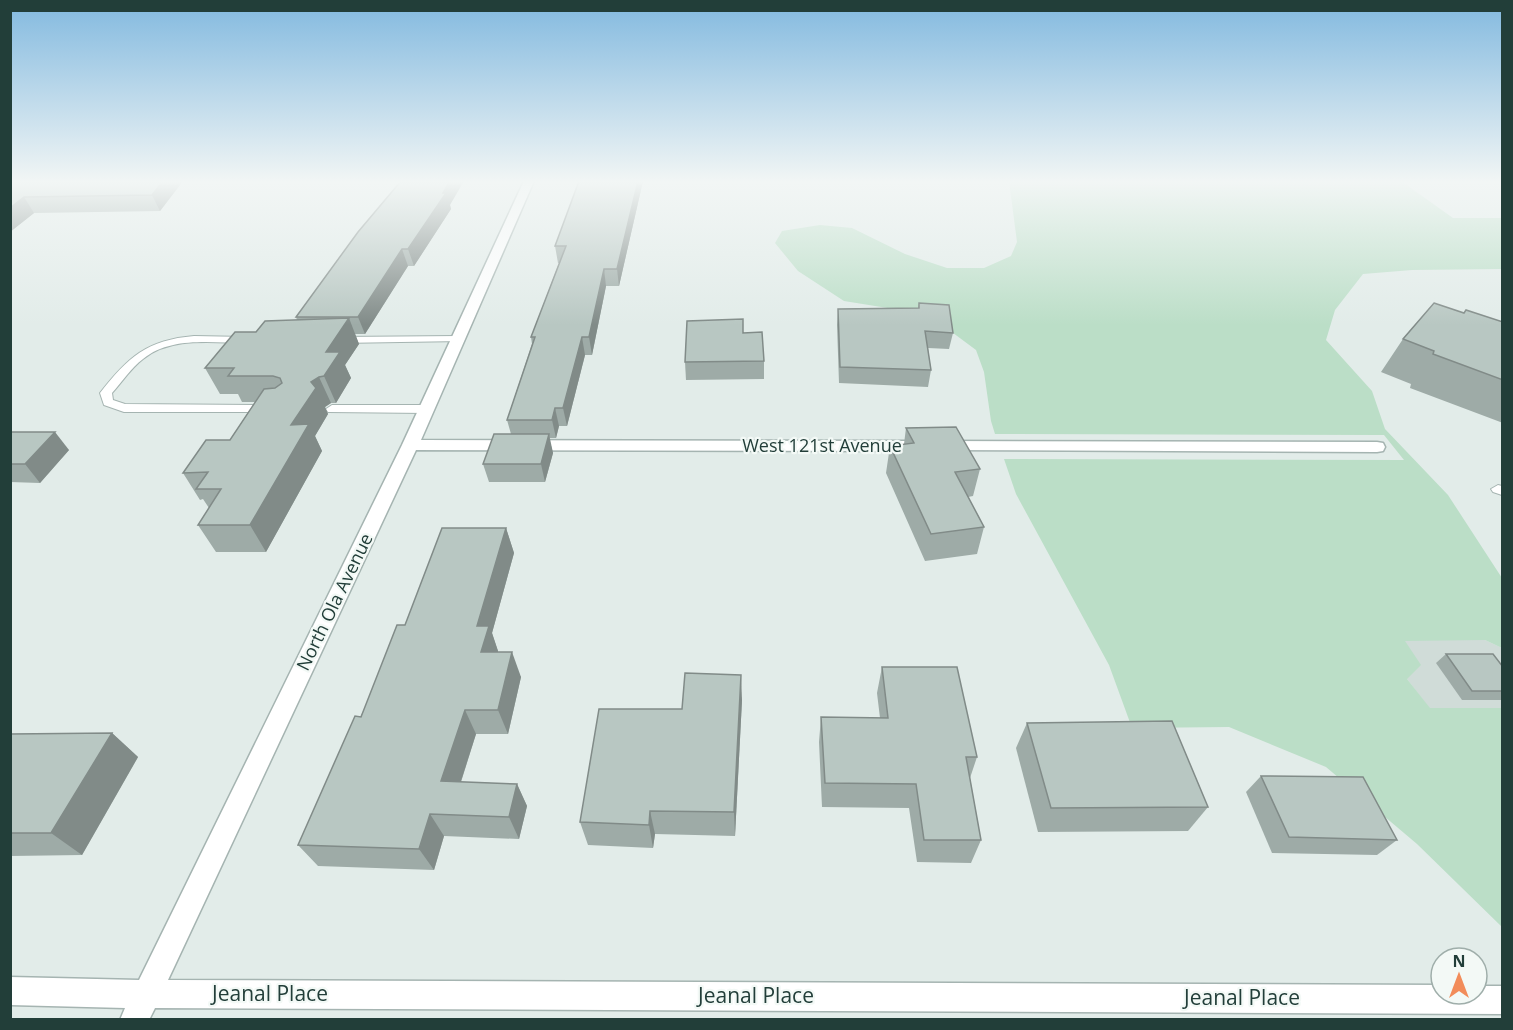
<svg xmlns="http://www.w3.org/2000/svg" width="1513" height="1030" viewBox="0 0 1513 1030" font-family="'Open Sans',sans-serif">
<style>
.built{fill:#d0dcd8}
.green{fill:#bbdec7}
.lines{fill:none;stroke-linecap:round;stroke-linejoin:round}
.service-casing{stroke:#a5b4b1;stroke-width:2}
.minor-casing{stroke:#a5b4b1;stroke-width:3}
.service{fill:#fff;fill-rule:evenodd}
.minor{fill:#fff;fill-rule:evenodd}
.wall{fill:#9eaba7}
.shaded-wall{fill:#818b88}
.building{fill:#b8c7c2;stroke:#818b88;stroke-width:1.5}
.labels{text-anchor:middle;stroke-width:4.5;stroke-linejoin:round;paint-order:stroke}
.street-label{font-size:18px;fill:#223e39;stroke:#f3f9f6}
.near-street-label{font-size:21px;fill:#223e39;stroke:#f3f9f6}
</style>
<rect width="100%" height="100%" fill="#e2ece9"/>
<path class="built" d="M1404,640h81l17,8v60l-72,1 -23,-30z"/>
<path class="green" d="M1009,181h392l52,37h49v51l-90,1 -49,4 -28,36 -9,30 46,51 13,38 63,66 54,83v70l-17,-8 -80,1 16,24 -14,14 23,29h72v219l-85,-83 -91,-77 -97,-40 -97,1 -23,-63 -93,-171 -12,-35 400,1 -20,-25 -389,-1 -4,-13 -7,-49 -8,-22 -31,-23 -45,-17 -56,-9 -46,-30 -23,-28 7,-12 38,-6 32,3 53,26 42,14h37l27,-12 6,-14z"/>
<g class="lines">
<g class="service-casing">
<g id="service">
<path d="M194,336l52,1 5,3 -5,3c-34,0 -75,-7 -103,16 -12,9 -21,23 -31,34l1,7 12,4 142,1 6,4 -2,3h-147l-20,-7 -4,-12c28,-36 47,-53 94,-57z"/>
<path d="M458,336l5,3 -1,2 -122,2 -5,-3 5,-3z"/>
<path d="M332,405h95l6,4 -6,4 -99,-1 -2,-3z"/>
<path d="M1498,485l4,1v9l-9,-3 -2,-3z"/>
</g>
</g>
<g class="minor-casing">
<g id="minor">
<path d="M524,181h10l-113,259 492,1 6,1 2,4 -2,4 -6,1 -497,-1 -248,530 1273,5v9h36v-8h25v28l-1347,-6 -6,12h-29l5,-12 -115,-3v-28l129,3 263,-535z"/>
<path d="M944,441l433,1 6,1 2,4 -2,4 -6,1 -439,-2 -2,-4 2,-4z"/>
</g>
</g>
<use href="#service" class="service"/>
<use href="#minor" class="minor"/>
</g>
<g class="wall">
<path d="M10,181h173l-23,30 -126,2 -24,19z"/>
<path d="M643,181l-24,105h-13l-14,69h-7l-18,71h-8l-3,12h-7l4,15 -8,29h-56l-6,-18 28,-30 -4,-14 25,-76 -1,-7 28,-74h-1l-3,-17z"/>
<path d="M450,205l1,4 -37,57h-6l-43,68h-10l4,10 -14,21 6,13 -15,25h-5l-6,4 3,7 -13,22 7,15 -56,101h-50l-18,-27 11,-17 -6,-9 -3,1 -17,-27 47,-33 25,-38h-13l-4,-8h-18l-15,-26 51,-36 41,-12 -1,-3z"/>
<path d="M919,303l34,30 -4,16 -21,-1 3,22 -3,17 -89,-4 -2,-58 1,-16 80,-1z"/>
<path d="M1464,313l39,9v101l-93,-35 1,-4 -30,-12 22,-33z"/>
<path d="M743,333l21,28v18l-78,1 -1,-18z"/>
<path d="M906,428l74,41 -7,27 -5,1 16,30 -7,27 -52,7 -39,-88 4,-27 14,-2z"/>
<path d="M10,432l59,18 -29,33 -30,-1z"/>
<path d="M506,528l8,25 -22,80 6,18v1l23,25 -13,57h-32l-15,48 56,2 10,22 -8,33 -75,-3 -10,34 -116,-4 -20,-21 107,-220z"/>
<path d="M1446,654l57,13v33h-41l-26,-37z"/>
<path d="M882,667l95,90 -7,21 11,62 -10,23 -54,-1 -8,-54 -87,-1 -3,-65 2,-25 59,1 -3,-25z"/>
<path d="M742,700l-7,136 -80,-2 -2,14 -65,-3 -8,-23 102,-113z"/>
<path d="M1027,723l181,84 -20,24 -150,1 -22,-84z"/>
<path d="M112,733l26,24 -56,98 -72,1v-122z"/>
<path d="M1261,776l136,64 -20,15 -105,-2 -26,-61z"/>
</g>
<g class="shaded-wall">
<path d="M163,181h20l-23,30 -8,-16z"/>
<path d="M450,181h14l-14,24 1,4 -37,57 -6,-17z"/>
<path d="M638,181h5l-24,105 -2,-17z"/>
<path d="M24,197l10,16 -24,19v-24z"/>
<path d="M402,249l6,17 -43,68 -7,-17z"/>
<path d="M604,269l2,17 -14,69 -3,-18z"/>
<path d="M349,318l10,26 -14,21 6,13 -15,25 -12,-27 2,-24z"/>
<path d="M582,337l3,18 -18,71 -4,-18z"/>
<path d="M319,377l12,26 -6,4 3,7 -13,22 7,15 -56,101 -16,-27 41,-100 20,-43z"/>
<path d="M555,408l4,18 -3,12 -4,-18z"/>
<path d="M55,432l14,18 -29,33 -15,-19z"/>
<path d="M549,434l4,19 -8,29 -4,-18z"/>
<path d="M506,528l8,25 -22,80 6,18 -7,26 -10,-25 -4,-26z"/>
<path d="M512,652l9,25 -13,57 -10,-24z"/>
<path d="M741,675l1,25 -7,136 -1,-24z"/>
<path d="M465,710l11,24 -22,69 -13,-22z"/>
<path d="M112,733l26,24 -56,98 -31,-22z"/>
<path d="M517,784l10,22 -8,33 -10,-22z"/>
<path d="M650,811l5,23 -2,14 -4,-23z"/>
<path d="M430,814l14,22 -10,34 -15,-21z"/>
</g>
<g class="building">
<path d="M10,181h153l-11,14 -128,2 -14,11z"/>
<path d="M401,181h49l-7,12h3l-38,56h-6l-44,68h-62l62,-85z"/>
<path d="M579,181h59l-21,88h-13l-15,68h-7l-19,71h-8l-3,12h-45l28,-83h-4l35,-91h-11z"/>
<path d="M919,303l30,2 4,28 -28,-2 6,39 -91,-3 -2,-58 81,-1z"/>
<path d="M1434,303l30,10 2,-3 37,12v58l-70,-26 1,-3 -31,-12z"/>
<path d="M349,318l-23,34h14l-16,24 -5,1 -8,5 5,6 -25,37 18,-1 -59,101h-52l23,-36h-25l12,-17 -25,1 23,-33h24l34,-51 11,-1 7,-5 -2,-5 -7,-2h-45l6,-8h-29l30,-36h21l9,-11z"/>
<path d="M743,319v14l19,-1 2,29 -79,1 2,-41z"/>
<path d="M956,427l24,42 -25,3 29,55 -53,7 -41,-88 24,-3 -8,-15z"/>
<path d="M10,432h45l-30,32h-15z"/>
<path d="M494,434h55l-8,30h-58z"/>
<path d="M442,528h64l-29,98h12l-8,26h31l-14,58h-33l-24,71 76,3 -8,33 -79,-3 -11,35 -121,-4 57,-129 6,1 36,-92h8z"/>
<path d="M1446,654h47l10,13v24h-31z"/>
<path d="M882,667h75l20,90h-11l15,83h-57l-8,-56 -91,-1 -4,-66 67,1z"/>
<path d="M685,673l56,2 -7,137 -84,-1 -1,14 -69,-3 19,-113h83z"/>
<path d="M1172,721l36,86 -157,1 -24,-85z"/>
<path d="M112,733l-61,100h-41v-99z"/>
<path d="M1261,776l102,1 34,63 -108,-3z"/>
</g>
<linearGradient id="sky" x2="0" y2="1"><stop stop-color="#82b9df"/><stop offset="0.56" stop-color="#f2f6f5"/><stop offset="1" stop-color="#f2f6f5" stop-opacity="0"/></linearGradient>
<rect width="1513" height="325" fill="url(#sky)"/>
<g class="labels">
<g class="street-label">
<text x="822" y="452">West 121st Avenue</text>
<text transform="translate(335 602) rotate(-64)" y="6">North Ola Avenue</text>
</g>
<g class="near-street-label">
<text x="270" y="1001">Jeanal Place</text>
<text x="756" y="1003">Jeanal Place</text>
<text x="1242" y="1005">Jeanal Place</text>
</g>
</g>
<rect width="1513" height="1030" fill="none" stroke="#223e39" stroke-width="24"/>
<g transform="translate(1459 976)"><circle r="28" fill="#f3f9f6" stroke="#9faeaa" stroke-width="1.5"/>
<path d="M0-4.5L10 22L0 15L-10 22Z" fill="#f28c5a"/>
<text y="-9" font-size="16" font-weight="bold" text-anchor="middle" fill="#223e39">N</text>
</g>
</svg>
